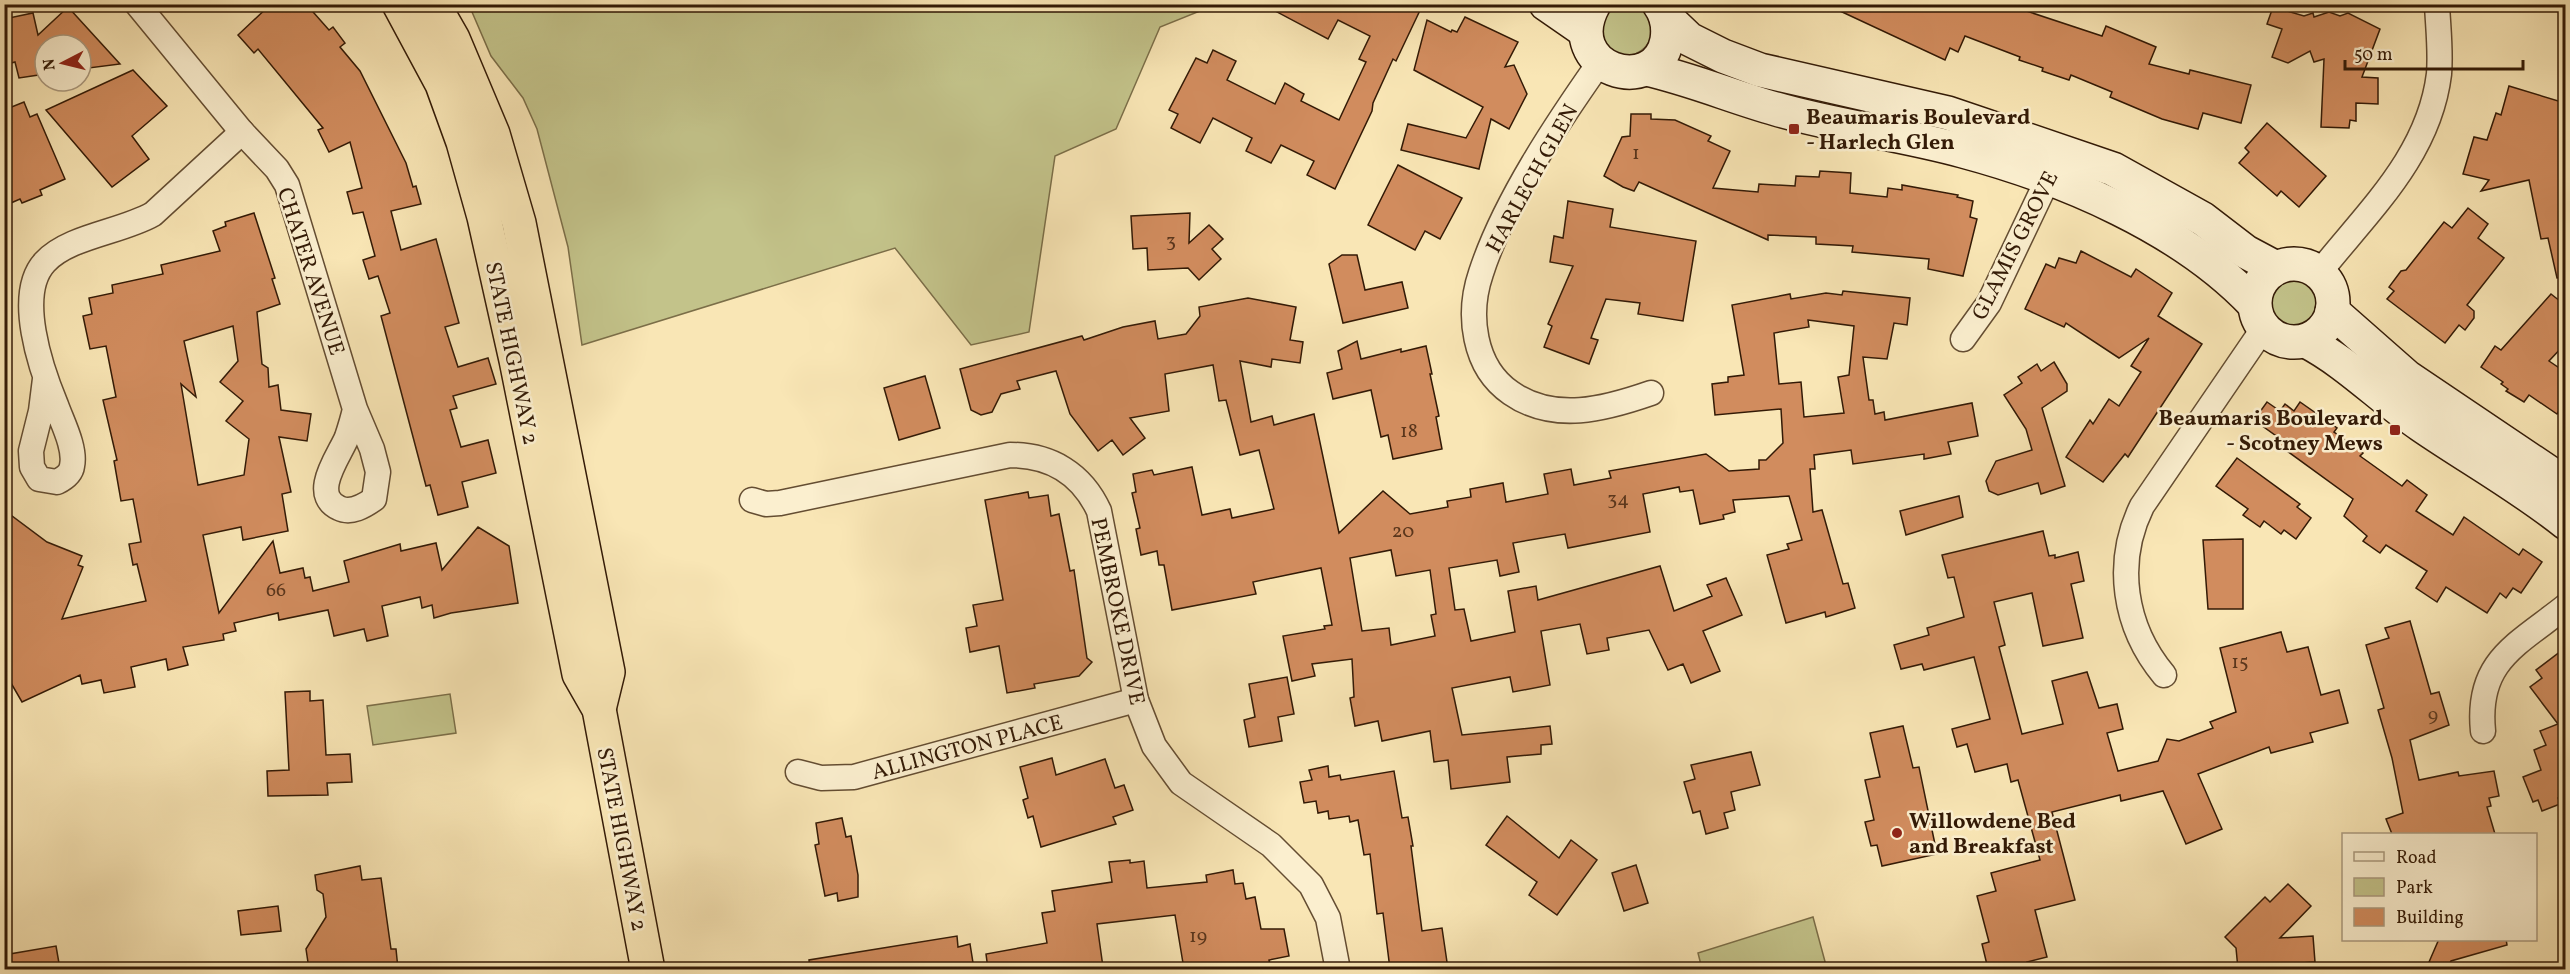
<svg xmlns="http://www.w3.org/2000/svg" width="2570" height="974" viewBox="0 0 2570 974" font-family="Vollkorn,serif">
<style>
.green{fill:#c3c38a;stroke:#7b6e48;stroke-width:1.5}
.building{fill:#d18c5e;stroke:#331a06;stroke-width:1.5;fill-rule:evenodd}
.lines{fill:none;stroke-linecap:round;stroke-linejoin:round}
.street-casing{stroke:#644d32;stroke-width:27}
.secondary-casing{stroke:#331a06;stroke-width:36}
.highway-casing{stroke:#331a06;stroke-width:36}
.street{stroke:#fbefcf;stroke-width:24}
.secondary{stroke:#fbefcf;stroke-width:33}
.highway{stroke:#f9e6b5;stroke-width:33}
.poi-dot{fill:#8f2418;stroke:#fbefcf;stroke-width:2}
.labels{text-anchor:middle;stroke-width:5;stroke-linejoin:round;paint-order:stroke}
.number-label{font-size:20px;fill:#5a361c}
.poi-label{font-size:22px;font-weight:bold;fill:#331a06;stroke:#fbefcf;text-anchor:start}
.street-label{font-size:22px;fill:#331a06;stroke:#fbefcf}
</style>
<rect width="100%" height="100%" fill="#f9e6b5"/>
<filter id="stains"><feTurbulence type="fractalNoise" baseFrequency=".00333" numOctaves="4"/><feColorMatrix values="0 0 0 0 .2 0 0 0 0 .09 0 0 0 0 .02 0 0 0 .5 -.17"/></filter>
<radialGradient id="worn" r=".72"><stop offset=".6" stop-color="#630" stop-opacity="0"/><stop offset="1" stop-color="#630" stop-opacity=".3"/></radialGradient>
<g class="green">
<circle cx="1627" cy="30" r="25"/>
<path d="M1188,5l17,4 -45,18 -44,102 -61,27 -26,176 -58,13 -76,-97 -313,97 -14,-98 -31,-118 -14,-31 -32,-42 -22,-51z"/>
<circle cx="2293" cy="303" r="25"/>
<path d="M450,694l6,39 -83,12 -6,-39z"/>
<path d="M1813,917l14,52h-125l-4,-16z"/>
</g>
<g class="building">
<path d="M271,4h35l23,26 4,-3 12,16 -5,4 20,24 46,92 7,24 3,-1 5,18 -30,7 10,39 35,-11 23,84 -14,4 13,40 30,-9 8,26 -43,12 4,12 -7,2 11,37 27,-7 8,33 -34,9 6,25 -30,8 -8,-30 -4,1 -45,-170 9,-3 -12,-37 -9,3 -6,-19 12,-4 -12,-44 -10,2 -6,-22 15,-4 -12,-46 -21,10 -11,-22 5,-2 -65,-79 -4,4 -16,-18z"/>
<path d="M1262,4h161l-27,57 -3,-2 -20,44 -1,8 -37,78 -28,-14 7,-14 -33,-16 -10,18 -25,-12 6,-13 -39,-20 -13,25 -29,-15 7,-14 -9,-4 27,-52 11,5 6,-13 23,11 -9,19 48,24 10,-21 19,11 -3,7 38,19 27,-58 -7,-3 11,-23 -32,-16 -10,19z"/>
<path d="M1825,4h180l97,32 4,-10 50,21 -7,17 40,10 1,-4 61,15 -10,38 -38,-10 -5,16 -36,-10 -52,-22 2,-5 -41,-17 -2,5 -27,-9 1,-3 -24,-8 1,-3 -55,-21 -7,16 -8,-4 -5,12z"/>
<path d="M68,7l52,57 -39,5v-24h-36v29l-26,4 -4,-16 -11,3v-46l29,-6 5,22z"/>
<path d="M2273,7l31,9 9,-3 1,4 15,-5 11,4 8,-3 32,16 -18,48 16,1v26l-22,-1v18l-6,-1 -1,8 -28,-1 3,-68 -10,3 -4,-11 -22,12 -16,-6 10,-28 -15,-5z"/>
<path d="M1465,17l53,25 -13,25 9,-2 13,29 -18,35 -18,-10 -12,50 -78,-19 7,-26 58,14 17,-31 -69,-37 13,-50 24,12 1,-2 5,2z"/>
<path d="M133,70l34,36 -35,30 17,23 -37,28 -66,-77z"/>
<path d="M2509,86l56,17v174l-8,1 -9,-40 -7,1 -12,-59 -48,11 8,-11 -26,-6 11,-37 13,3 9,-27 5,2z"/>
<path d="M24,102l6,15 7,-3 28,65 -25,11 2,5 -20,8 -2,-4 -16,7v-31l7,-3 -7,-15v-47z"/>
<path d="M1631,114h20v5l24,1 36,16 -3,5 22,10 -17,37 45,4 1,-8 36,2 1,-10 23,1 1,-6 31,2 -1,20 37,4 1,-9 14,2v-5l56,10 -1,2 16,4 -3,16 7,2 -14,57 -35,-7 1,-10 -77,-7 1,-6 -37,-2v-7l-48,-2v5l-129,-58 -5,9 -11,-4 -19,-11 18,-39 8,-1z"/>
<path d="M2267,123l59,53 -27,31 -18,-16 -4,5 -38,-33 10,-11 -4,-4z"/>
<path d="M1398,165l64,33 -22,41 -15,-8 -10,19 -47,-25z"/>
<path d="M1568,201l45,8 -3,18 86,14 -13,80 -45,-7 2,-11 -34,-4 -15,39 7,2 -9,24 -45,-17 8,-21 -4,-2 25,-58 -23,-4 4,-26 9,2z"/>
<path d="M2468,208l20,16 -10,14 26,20 -37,47 7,6v7l-9,12 -6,-5 -14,18 -58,-44 7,-8 -5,-4 12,-16 5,-1 38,-48 8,6z"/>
<path d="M254,213l21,65 -3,1 8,25 -23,8 5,52 6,4 1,19 9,-2 3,25 30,4 -4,27 -28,-4 12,55 -9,2 6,37 -45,9 -2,-13 -38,8 16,78 54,-72 7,32 23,-5 2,10 5,-1 3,14 36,-9 -5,-21 56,-17 1,7 35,-8 6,27 36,-43 31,19 9,57 -67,10 -17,5 -2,-13 -10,3 -2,-11 -38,9 6,30 -21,5 -3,-12 -30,7 -6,-26 -49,10 -1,-7 -44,10 2,8 -13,3 1,6 -41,7 5,18 -20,5 -2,-11 -35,8 4,20 -31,6 -3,-13 -19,4 -2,-9 -58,27 -18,-31v-161l43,32 35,14 -4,9 5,2 -21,52 84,-18 -9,-37 -4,1 -4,-21 12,-2 -8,-43 -12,2 -7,-40 3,-1 -14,-60 13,-3 -10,-51 -16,3 -7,-33 9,-2 -3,-16 24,-5 -1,-8 51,-11 -2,-9 59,-14 -7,-20 13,-5 -1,-4zM233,326l5,35 -18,21 23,19 -17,20 23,18 -5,36 -46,10 -17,-101 15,13 -12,-56z"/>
<path d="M1190,213l-1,30 20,-18 14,14 -11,10 9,10 -22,21 -11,-12 -40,2 -1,-22 -14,1 -2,-33z"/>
<path d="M2081,251l50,26 5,-8 36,24 -14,23 44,28 -74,113 -3,-3 -22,28 -37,-25 24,-37 3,4 16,-25 10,7 22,-34 -10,-6 18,-28 -30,20 -53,-35 -2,4 -39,-18 21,-45 9,4 4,-10 17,5z"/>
<path d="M1342,255h15l8,35 37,-8 6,26 -65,15 -14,-59z"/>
<path d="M1843,291l67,7 -3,27 -13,-2 -7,36 -24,-2 6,43h4l2,14 9,-2 1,8 87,-17 6,33 -30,6 3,12 -27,5v-5l-71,10 -2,-14 -37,5 1,14h-5l3,43 9,-2 21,74 5,-1 7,25 -29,9 -1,-5 -39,11 -19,-68 22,-6 -2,-5 15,-4 -13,-44 -56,4 2,12 -12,3 1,4 -24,5 -7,-34 -13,2 -1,-5 -36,7 7,38 -82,16 -3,-14 -52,9 6,29 -19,4 -3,-16 -48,8 6,42 9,-1 7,32 44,-9 -7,-41 28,-5 2,14 122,-34 14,45 38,-15 -5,-11 19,-7 16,37 -39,16 17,40 -29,12 -8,-19 -15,6 -19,-40 -42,8 2,12 -22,4 -7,-30 -39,7 9,54 -37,7 -3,-15 -58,11 10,47 88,-9 2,18 -11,1v9l-34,3 3,25 -59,7 -3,-29 -14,2 -4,-31 -48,10 -4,-20 -23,5 -5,-28 4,-1 -2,-38 -40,5 3,12 -23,5 -9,-45 42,-7 -1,-3 8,-1 -11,-57 -68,14 3,12 -84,16 -8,-45h-5l-2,-14 -16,4 -5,-26 4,-1 -8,-35 4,-1 -3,-18 19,-4 2,5 38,-8 10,48 28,-6 2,9 42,-9 -15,-59 -19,5 -14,-55 -7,1 -6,-36 -48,9 4,37 -39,7 15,20 -22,17 -11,-15 -14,11 -28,-37 -14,-43 -39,10 3,8 -19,5 -9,18 -11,3 -10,-5 -11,-41 122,-33 2,4 39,-13 32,-6 3,18 28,-5 14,-18 -1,-9 49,-9 48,9 -6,33 13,2 -3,21 -28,-4 -1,8 -31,-6 11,61 21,-6 2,9 40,-11 25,119 44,-42 27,23 38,-7 -1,-6 24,-4 -1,-8 33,-6 3,19 42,-8 -4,-20 27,-5 3,16 37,-7 -2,-7 97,-17 23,17 30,-2v-9h7l17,-17 -2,-34 -66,6 -3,-31 16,-2v-5l16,-2 -12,-70 58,-11 1,5 35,-6 16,2zM1808,320l46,6 -5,49 -11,2 6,36 -40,4 -3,-35 -22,2 -5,-51 35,-6zM1391,550l5,26 34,-6 6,44 -5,1 4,21 -44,9 -2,-17 -27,3 -12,-73z"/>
<path d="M2551,294l14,11v39l-16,17 16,11v29l-8,13 -28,-19 -5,7 -18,-11 2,-2 -7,-5 2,-2 -22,-15 14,-21 6,4z"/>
<path d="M1357,341l4,18 40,-10v3l25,-6 6,28h-2l9,42 -3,1 6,32 -49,10 -5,-24 -7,2 -10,-47 -38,9 -6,-26 15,-4 -4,-18z"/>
<path d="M2054,362l13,22v7l-25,17 23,78 -24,8 -3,-11 -40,12 -9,-4 -3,-10 10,-20 36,-11 -6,-21 -22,-34 18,-12 -4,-6 19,-13 4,7z"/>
<path d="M925,376l15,52 -41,12 -15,-52z"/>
<path d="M2267,402l13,9 5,-7 9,7 6,-9 37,26 -3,4 29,21 -3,3 42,30 5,-6 20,15 -11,16 37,24 11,-18 55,38 4,-6 19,13 -21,31 -8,-5 -7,10 -6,-5 -13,20 -41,-26 -9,15 -21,-14 11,-17 -41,-26 -6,8 -17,-12 4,-5 -23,-20 9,-17 -77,-56 3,-5 -25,-18z"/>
<path d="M2237,458l63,46 -3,3 14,11 -15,21 -12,-9 -3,4 -17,-13 -4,6 -17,-12 5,-6 -32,-23z"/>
<path d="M1028,492l1,6 19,-3 3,21 8,-2 11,57 4,-1 13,88 5,4 -13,14 -45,8 1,4 -28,5 -8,-47 -29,6 -4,-24 11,-2 -4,-21 30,-5 -18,-100z"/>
<path d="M1959,496l4,21 -57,18 -6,-24z"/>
<path d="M2043,531l6,25 6,-1v3l23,-6 6,29 -13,3 12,54 -40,8 -11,-53 -38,9 11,43 -6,2 23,87 41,-10 -11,-43 35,-9 12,36 18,-4 6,25 -16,4 11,38 40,-10 9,-22 12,2 34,-13 -3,-6 26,-10 -16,-64 61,-16 6,20 21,-5 13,48 18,-5 9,33 -38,10 3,9 -42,11 -2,-6 -71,27 24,55 -36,15 -23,-53 -42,10 -1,-6 -68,17 23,88 -40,10 12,47 -20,5 2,7h-41l-6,-25 7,-2 -12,-46 19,-5 -5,-18 49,-13 -22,-80 -7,2 -4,-18 -32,8 -8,-28 -10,3 -5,-18 38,-10 -16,-62 -50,13 -2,-6 -21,5 -7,-24 35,-10 -2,-7 37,-11 -10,-40 -6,1 -6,-23z"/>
<path d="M2243,539v70h-35l-5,-69z"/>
<path d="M2410,621l21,73 8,-2 10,33 -39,15 9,40 39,-8 1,4 35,-5 5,25 -10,2 2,8 -4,1 8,27h-103l-6,-15 17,-6 -11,-55 -14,-48 6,-2 -18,-63 23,-7 -4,-10z"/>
<path d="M2565,648v147l-7,3 2,6 -18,7 -4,-11 -5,2 -10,-25 18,-7 -7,-20 12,-5 -6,-14 18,-7 -28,-37 12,-9 -6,-8z"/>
<path d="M1287,677l7,37 -16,3 4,24 -33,6 -5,-27 11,-3 -6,-33z"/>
<path d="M310,691v10l13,-1 3,55 24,-1 2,28 -25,1 1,12 -60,1 -1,-25 22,-1 -4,-78z"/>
<path d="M1903,726l10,42 6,-1 18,87 -55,12 -5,-21 -6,1 -6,-24 9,-2 -9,-40 15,-3 -10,-44z"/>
<path d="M1751,752l9,33 -29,7 4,18 -11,3 4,15 -22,6 -6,-23 -7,2 -9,-31 11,-3 -4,-14z"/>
<path d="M1052,758l4,17 49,-16 10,29 9,-3 9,25 -20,7 3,7 -75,23 -8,-31 -5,2 -5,-18 5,-2 -8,-31z"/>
<path d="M1328,766l1,11 11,-2 1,5 53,-9 8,47 6,-1 5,29h-2l11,85 20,-3 6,41h-58l-7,-56 -6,1 -7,-60 -6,1 -6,-35 -8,2 -1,-6 -20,3 -1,-8 -10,2 -2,-12 -12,2 -4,-21 12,-2 -3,-10z"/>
<path d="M1507,816l52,42 12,-18 26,20 -40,55 -28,-20 8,-13 -51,-37z"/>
<path d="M842,818l4,19 5,-1 7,39v22l-20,4 -1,-8 -12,3 -10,-51 4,-1 -3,-21z"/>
<path d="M1130,860v3l14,-2 3,27 60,-6 -1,-7 27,-5 2,14 8,-1 3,16 9,-2 6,32h23l5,27 -20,4 2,9h-87l-9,-54 -78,9 6,43 -52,2v-3l-13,2 -1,-5 -49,6 -2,-15 61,-11 -5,-30 13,-2 -3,-20 60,-9 -3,-20z"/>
<path d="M1636,865l12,38 -24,8 -12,-38z"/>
<path d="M360,866l2,14 19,-2 10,71h5l2,20h-89l-3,-20 20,-32 -3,-23 -6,-4 -2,-15z"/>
<path d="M2288,884l23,22 -31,32 33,-2 2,26 -29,2v5h-48l-2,-21 -11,-11 40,-40 5,5z"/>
<path d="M278,906l3,25 -40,4 -3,-24z"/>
<path d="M957,936l1,11 12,-3 4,25h-164l-1,-9z"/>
<path d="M2439,939h67l1,6 -56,16 -4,8 -18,-7z"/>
<path d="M56,946l4,23h-56v-14z"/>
</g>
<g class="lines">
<g class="street-casing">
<g id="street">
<path d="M137,4l105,128 35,37 10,16 68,224 17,40 6,23 -4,27c-10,7 -23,15 -35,9 -30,-14 1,-53 8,-71 3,-9 6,-19 8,-28"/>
<path d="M1600,62c-43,61 -96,140 -119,211 -14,41 -8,94 30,120 43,30 94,16 140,0"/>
<path d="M2319,273c49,-62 110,-117 120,-199 2,-23 -1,-47 -2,-70"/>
<path d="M1963,339l26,-36 66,-139"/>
<path d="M45,379l-4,32 -10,40 1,16 7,12 18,3c6,-3 14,-8 15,-16 4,-18 -10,-44 -16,-61 -15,-36 -41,-111 -11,-143 24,-26 77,-30 108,-48l89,-82"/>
<path d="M752,500l14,4 14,-1 230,-48c41,0 72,19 89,56l37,189 18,46 27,37 90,62 40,40 17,33 10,52"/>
<path d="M2164,675c-40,-48 -50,-112 -22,-169l121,-177"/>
<path d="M2483,731c-7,-70 34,-86 83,-125"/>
<path d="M798,772l23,6 33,-1 282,-77"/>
</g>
</g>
<g class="secondary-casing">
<g id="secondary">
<path d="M1546,4l39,27"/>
<path d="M1594,4c-36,66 62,95 73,36 2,-13 0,-25 -8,-36"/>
<path d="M1666,17l23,22 34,17 37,14 188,43 165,56 90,50 43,33 30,16"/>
<path d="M1646,69c45,10 87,28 130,40 62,18 126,25 187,42 101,27 218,76 291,153"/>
<circle cx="2294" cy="303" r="39"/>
<path d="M2332,311l75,66 159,107"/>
<path d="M2306,341c42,22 75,57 115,84 48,33 99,61 145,98"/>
</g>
</g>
<g class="highway-casing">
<g id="highway">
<path d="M399,4l43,80 21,58 21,75 32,143 63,314 20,35 49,261"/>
<path d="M433,4l20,35 40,95 26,89 89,449 -9,37"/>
</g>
</g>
<use href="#street" class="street"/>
<use href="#secondary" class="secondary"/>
<use href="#highway" class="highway"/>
</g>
<g class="poi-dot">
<rect x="1788" y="123" width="12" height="12" rx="3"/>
<rect x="2389" y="424" width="12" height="12" rx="3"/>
<circle cx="1897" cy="833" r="6"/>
</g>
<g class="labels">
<g class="number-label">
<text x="1636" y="159">1</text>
<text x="1171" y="247">3</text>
<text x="1409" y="437">18</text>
<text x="1618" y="505">34</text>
<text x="1403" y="537">20</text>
<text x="276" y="596">66</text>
<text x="2240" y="668">15</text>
<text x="2433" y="721">9</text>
<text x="1198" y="942">19</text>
</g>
<g class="poi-label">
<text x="1806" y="124">Beaumaris Boulevard<tspan x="1806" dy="25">- Harlech Glen</tspan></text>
<text x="2383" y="425" text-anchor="end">Beaumaris Boulevard<tspan x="2383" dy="25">- Scotney Mews</tspan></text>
<text x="1909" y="828">Willowdene Bed<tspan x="1909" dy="25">and Breakfast</tspan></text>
</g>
<g class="street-label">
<text transform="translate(1531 178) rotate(-61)" y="8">HARLECH GLEN</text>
<text transform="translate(2014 245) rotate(-63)" y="8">GLAMIS GROVE</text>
<text transform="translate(312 271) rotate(72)" y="8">CHATER AVENUE</text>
<text transform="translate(513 353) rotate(78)" y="8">STATE HIGHWAY 2</text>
<text transform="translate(1119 611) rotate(78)" y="8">PEMBROKE DRIVE</text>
<text transform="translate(967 746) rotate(-15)" y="8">ALLINGTON PLACE</text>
<text transform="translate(623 839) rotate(79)" y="8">STATE HIGHWAY 2</text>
</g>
</g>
<rect width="2570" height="974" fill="none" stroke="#f9e6b5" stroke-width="24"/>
<rect x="6" y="6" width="2558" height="962" fill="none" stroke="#331a06" stroke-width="3"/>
<rect x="12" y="12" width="2546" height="950" fill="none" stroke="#331a06" stroke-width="1.5"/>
<rect x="2342" y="833" width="195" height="108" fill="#fbefcf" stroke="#ab9a7f" stroke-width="1.5"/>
<rect x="2354" y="852" width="30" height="9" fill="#fbefcf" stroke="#ab9a7f" stroke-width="1.5"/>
<text x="2396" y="863" font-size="18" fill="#331a06">Road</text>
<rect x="2354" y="878" width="30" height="18" fill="#c3c38a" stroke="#ab9a7f" stroke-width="1.5"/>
<text x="2396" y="893" font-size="18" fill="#331a06">Park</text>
<rect x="2354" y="908" width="30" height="18" fill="#d18c5e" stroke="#ab9a7f" stroke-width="1.5"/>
<text x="2396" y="923" font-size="18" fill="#331a06">Building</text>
<g transform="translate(63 63) rotate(263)"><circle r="28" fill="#fbefcf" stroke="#ab9a7f" stroke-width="1.5"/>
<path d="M0-4.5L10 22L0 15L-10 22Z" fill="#8f2418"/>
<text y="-9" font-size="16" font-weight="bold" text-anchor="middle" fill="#331a06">N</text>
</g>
<path d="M2345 60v9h178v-9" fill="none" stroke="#331a06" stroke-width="3"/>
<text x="2354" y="60" font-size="18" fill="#331a06" stroke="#fbefcf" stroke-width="4.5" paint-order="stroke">50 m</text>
<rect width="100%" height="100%" filter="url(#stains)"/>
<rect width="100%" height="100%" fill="url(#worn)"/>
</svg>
